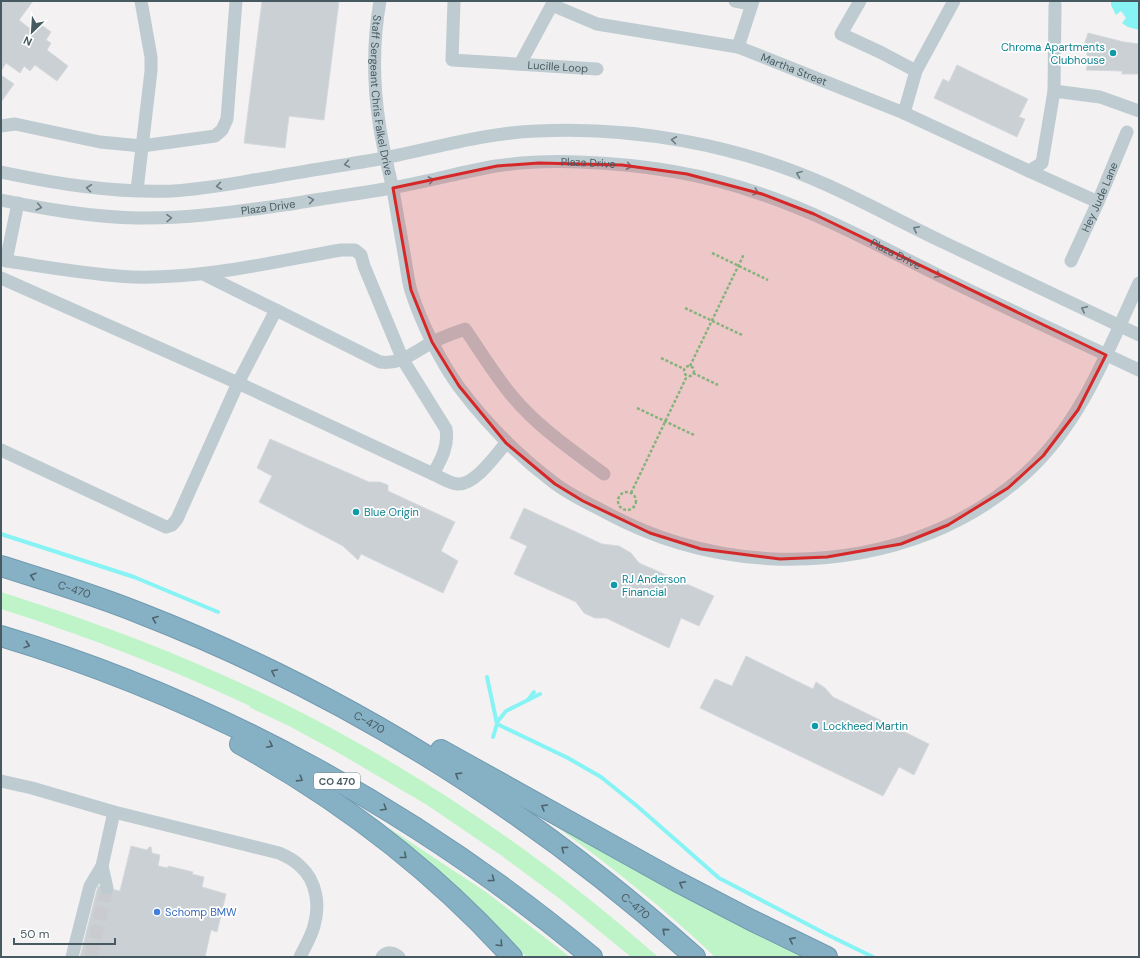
<svg xmlns="http://www.w3.org/2000/svg" width="1140" height="958" viewBox="0 0 1140 958" font-family="'DM Sans',sans-serif">
<style>
.green{fill:#bef4c8}
.water{fill:#87f3f4}
.lines{fill:none;stroke-linecap:round;stroke-linejoin:round}
.stream{stroke:#87f3f4;stroke-width:4}
.building{fill:#cbd0d4;stroke:#d5d9dd}
.minor-tunnel{stroke:#c9cbce;stroke-width:13;stroke-dasharray:13 6;stroke-linecap:butt}
.highway-casing{stroke:#719bb0;stroke-width:22}
.path{stroke:#72d591;stroke-width:2.5;stroke-dasharray:3 2;stroke-linecap:butt}
.minor{stroke:#beccd2;stroke-width:13}
.highway{stroke:#86b0c4;stroke-width:20}
.oneway{stroke:#6b7c83}
.oneway2{stroke:#4d636b}
.marked{fill:#d62828;fill-opacity:0.2;stroke:#d62828;stroke-width:3;stroke-linejoin:round}
.culture-dot{fill:#0f9aa8;stroke:#fff;stroke-width:1.5}
.shop-dot{fill:#3f7fe0;stroke:#fff;stroke-width:1.5}
.labels{text-anchor:middle;stroke-width:3.5;stroke-linejoin:round;paint-order:stroke}
.shield{fill:#fff;stroke:#7e8c90;stroke-width:1}
.shield-label{font-size:10px;font-weight:bold;fill:#475a61}
.culture-label{font-size:11px;fill:#0d838f;stroke:#fff;text-anchor:start}
.street-label{font-size:11px;fill:#475a61;stroke:#fff}
.shop-label{font-size:11px;fill:#366cbe;stroke:#fff;text-anchor:start}
</style>
<rect width="100%" height="100%" fill="#f4f1f2"/>
<g class="green">
<path d="M1,592c76,24 151,51 224,84 157,70 304,167 433,281h-27l-71,-58 -58,-43 -75,-51 -90,-53 -48,-26 -40,-19 1,-1c-81,-38 -164,-70 -249,-97z"/>
<path d="M559,824l136,78 110,55h-90c-49,-47 -103,-90 -158,-130z"/>
<path d="M389,828l97,64 84,65h-44l-49,-49 -89,-78z"/>
</g>
<path class="water" d="M1111,1h28v29l-11,-3 -6,-4 4,-5 -5,-7 -5,4 -5,-10z"/>
<g class="lines">
<g class="stream">
<path d="M1,534l133,43 84,35"/>
<path d="M487,677l10,47 71,34 33,19 36,29 82,72 107,56 47,23"/>
<path d="M528,700l6,-8"/>
<path d="M493,737l5,-16 8,-10 34,-17"/>
</g>
</g>
<g class="building">
<path d="M1,1h32l-14,19 10,8 6,-8 16,12 -5,8 5,3 -4,7 21,16 -11,15 -22,-16 -5,6 -6,-5 -4,7 -14,-10 -5,8z"/>
<path d="M262,1h77l-15,119 -35,-4 -4,32 -41,-5z"/>
<path d="M1088,33l36,9 15,2v30h-17v-3l-36,-1 3,-9 -5,-16z"/>
<path d="M957,65l71,34 -9,18 6,2 -8,18 -83,-39 9,-19 6,3z"/>
<path d="M1,75l13,9 -13,18z"/>
<path d="M270,439l99,43h11l8,3v6l67,31 -14,29 17,10 -15,32 -82,-39 -3,6 -15,-14 -84,-44 13,-26 -15,-8z"/>
<path d="M524,508l78,36 17,2 12,7 8,10 75,33 -15,30 -18,-8 -12,30 -63,-30h-11l-11,-5 -8,-11 -62,-28 13,-28 -17,-8z"/>
<path d="M746,656l67,33 3,-7 9,6 8,9 96,47 -15,31 -15,-8 -16,29 -183,-88 15,-29 17,7z"/>
<path d="M131,846l16,4 2,-3h2l1,6 8,2 -2,11 10,2v-2l25,6 -1,2 12,3 -2,10 24,7 -9,38 -6,-2 -6,27h-125l18,-71 22,5z"/>
</g>
<g class="lines">
<path class="minor-tunnel" d="M91,957l16,-69"/>
<g class="highway-casing">
<g id="highway">
<path id="s6" d="M1,566c47,15 95,29 141,48 205,80 390,197 553,343"/>
<path d="M1,636c216,65 418,177 591,321"/>
<path d="M240,744c101,56 195,128 272,213"/>
<path d="M441,750l235,131 75,39 76,37"/>
</g>
</g>
<g class="path">
<path d="M712,253l56,27"/>
<path d="M685,308l57,27"/>
<path d="M661,358l23,11"/>
<circle cx="689" cy="371" r="5"/>
<path d="M690,366l54,-112"/>
<path d="M693,373l25,12"/>
<path d="M637,408l57,27"/>
<circle cx="627" cy="501" r="9"/>
<path d="M631,493l56,-117"/>
</g>
<g class="minor">
<path id="s1" d="M380,1c-7,40 -7,81 -1,121 3,23 9,45 14,68 4,23 8,46 12,69 2,11 3,22 6,32 10,31 29,70 48,96 27,36 58,68 94,95 15,12 33,20 50,29 24,13 49,24 76,32 117,35 255,14 347,-70 56,-51 82,-123 113,-190"/>
<path id="s2" d="M454,1l-2,59 145,9"/>
<path d="M735,1l16,3"/>
<path d="M860,1l-19,33 39,18 36,19"/>
<path id="s3" d="M552,5l45,19 141,23 166,66 125,58 13,-8 12,-72 46,6 39,14"/>
<path d="M738,47l15,-46"/>
<path d="M520,64l34,-63"/>
<path d="M1054,91l1,-86"/>
<path d="M904,113l12,-42 38,-70"/>
<path d="M1,126l14,-2 85,18 42,4 73,-10 7,-6 5,-11 9,-118"/>
<path d="M1029,171l69,31"/>
<path d="M1,172c57,12 113,21 171,19 34,-2 68,-9 101,-14 37,-7 74,-12 111,-19 51,-10 100,-25 153,-27 97,-5 201,14 290,54 40,18 78,39 118,58 64,31 129,61 194,92"/>
<path d="M137,190l14,-119v-14l-10,-56"/>
<path id="s4" d="M1,200c45,9 90,17 136,18 52,1 103,-7 154,-14 33,-6 67,-10 100,-16 35,-6 70,-16 105,-22 27,-4 56,-5 83,-4 61,2 125,12 182,32 62,21 120,53 179,82 66,32 132,63 199,94"/>
<path id="s5" d="M1071,261l27,-59 29,-70"/>
<path d="M1,278l237,105 38,-73 -73,-36"/>
<path d="M276,310l104,52c21,3 34,-10 51,-19 11,-6 23,-10 34,-14 16,23 30,47 48,68 26,31 59,53 91,77"/>
<path d="M1,450l165,77 6,-2 5,-6 61,-136 195,91c8,-14 16,-28 13,-45l-43,-69 -39,-94 -3,-11 -6,-5h-14c-68,12 -138,29 -208,27 -42,-2 -85,-10 -127,-16l12,-58"/>
<path d="M433,474c7,3 16,9 24,10 17,2 39,-29 49,-41"/>
<path d="M1,781l31,7 82,24 165,41c7,3 15,7 21,13 17,15 20,40 14,60 -3,11 -9,21 -14,31"/>
<path d="M102,866l5,22"/>
<path d="M72,957l18,-71 12,-20 12,-54"/>
<path d="M382,957c5,-6 12,-5 17,0"/>
</g>
<use href="#highway" class="highway"/>
</g>
<defs><path id="oneway-chevron" d="M-2-3.5L2.5 0L-2 3.5" fill="none" stroke-width="1.6" stroke-linecap="round" stroke-linejoin="round"/></defs>
<g class="oneway">
<use href="#oneway-chevron" transform="translate(674 140) rotate(-172)"/>
<use href="#oneway-chevron" transform="translate(347 164) rotate(170)"/>
<use href="#oneway-chevron" transform="translate(629 166) rotate(8)"/>
<use href="#oneway-chevron" transform="translate(799 174) rotate(-159)"/>
<use href="#oneway-chevron" transform="translate(431 180) rotate(-12)"/>
<use href="#oneway-chevron" transform="translate(219 186) rotate(172)"/>
<use href="#oneway-chevron" transform="translate(89 188) rotate(-173)"/>
<use href="#oneway-chevron" transform="translate(756 192) rotate(18)"/>
<use href="#oneway-chevron" transform="translate(311 200) rotate(-9)"/>
<use href="#oneway-chevron" transform="translate(39 207) rotate(11)"/>
<use href="#oneway-chevron" transform="translate(169 218) rotate(-1)"/>
<use href="#oneway-chevron" transform="translate(916 229) rotate(-154)"/>
<use href="#oneway-chevron" transform="translate(938 275) rotate(26)"/>
<use href="#oneway-chevron" transform="translate(1084 309) rotate(-155)"/>
</g>
<g class="oneway2">
<use href="#oneway-chevron" transform="translate(33 576) rotate(-162)"/>
<use href="#oneway-chevron" transform="translate(155 619) rotate(-158)"/>
<use href="#oneway-chevron" transform="translate(27 645) rotate(18)"/>
<use href="#oneway-chevron" transform="translate(274 672) rotate(-155)"/>
<use href="#oneway-chevron" transform="translate(270 745) rotate(27)"/>
<use href="#oneway-chevron" transform="translate(458 775) rotate(-148)"/>
<use href="#oneway-chevron" transform="translate(300 779) rotate(32)"/>
<use href="#oneway-chevron" transform="translate(544 807) rotate(-150)"/>
<use href="#oneway-chevron" transform="translate(384 808) rotate(31)"/>
<use href="#oneway-chevron" transform="translate(564 849) rotate(-143)"/>
<use href="#oneway-chevron" transform="translate(404 856) rotate(39)"/>
<use href="#oneway-chevron" transform="translate(492 879) rotate(36)"/>
<use href="#oneway-chevron" transform="translate(682 884) rotate(-152)"/>
<use href="#oneway-chevron" transform="translate(665 931) rotate(-139)"/>
<use href="#oneway-chevron" transform="translate(792 940) rotate(-154)"/>
<use href="#oneway-chevron" transform="translate(500 944) rotate(46)"/>
</g>
<path class="marked" d="M539,163l83,2 65,9 75,20 52,20 292,141 -28,55 -35,46 -35,32 -60,37 -47,19 -74,13 -47,2 -79,-10 -51,-16 -67,-32 -28,-17 -49,-41 -47,-57 -27,-44 -21,-52 -18,-102 104,-22z"/>
<g class="culture-dot">
<circle cx="1113" cy="53" r="4"/>
<circle cx="356" cy="512" r="4"/>
<circle cx="614" cy="585" r="4"/>
<circle cx="815" cy="726" r="4"/>
</g>
<circle class="shop-dot" cx="157" cy="912" r="4"/>
<g class="labels">
<rect class="shield" x="314" y="773" width="46" height="16" rx="3"/>
<g class="shield-label">
<text x="337" y="785">CO 470</text>
</g>
<g class="culture-label">
<text x="1105" y="51" text-anchor="end">Chroma Apartments<tspan x="1105" dy="13">Clubhouse</tspan></text>
<text x="364" y="516">Blue Origin</text>
<text x="622" y="583">RJ Anderson<tspan x="622" dy="13">Financial</tspan></text>
<text x="823" y="730">Lockheed Martin</text>
</g>
<g class="street-label">
<text dy="4" stroke="none"><textPath href="#s2" startOffset="165">Lucille Loop</textPath></text>
<text dy="4" stroke="none"><textPath href="#s3" startOffset="252">Martha Street</textPath></text>
<text dy="4" stroke="none"><textPath href="#s1" startOffset="95">Staff Sergeant Chris Falkel Drive</textPath></text>
<text dy="4" stroke="none"><textPath href="#s4" startOffset="593">Plaza Drive</textPath></text>
<text dy="4" stroke="none"><textPath href="#s5" startOffset="70">Hey Jude Lane</textPath></text>
<text dy="4" stroke="none"><textPath href="#s4" startOffset="269">Plaza Drive</textPath></text>
<text dy="4" stroke="none"><textPath href="#s4" startOffset="917">Plaza Drive</textPath></text>
<text dy="4" stroke="none"><textPath href="#s6" startOffset="77">C-470</textPath></text>
<text dy="4" stroke="none"><textPath href="#s6" startOffset="401">C-470</textPath></text>
<text dy="4" stroke="none"><textPath href="#s6" startOffset="725">C-470</textPath></text>
</g>
<g class="shop-label">
<text x="165" y="916">Schomp BMW</text>
</g>
</g>
<rect width="1140" height="958" fill="none" stroke="#475a61" stroke-width="4"/>
<g transform="translate(32 32) rotate(205)" stroke="#ffffff" stroke-width="3" paint-order="stroke">
<path d="M0-3L7 15L0 10L-7 15Z" fill="#475a61"/>
<text y="-6" font-size="11" font-weight="bold" text-anchor="middle" fill="#475a61">N</text>
</g>
<path d="M14 938v6h101v-6" fill="none" stroke="#475a61" stroke-width="2"/>
<text x="20" y="938" font-size="12" fill="#475a61" stroke="#ffffff" stroke-width="3" paint-order="stroke">50 m</text>
</svg>
